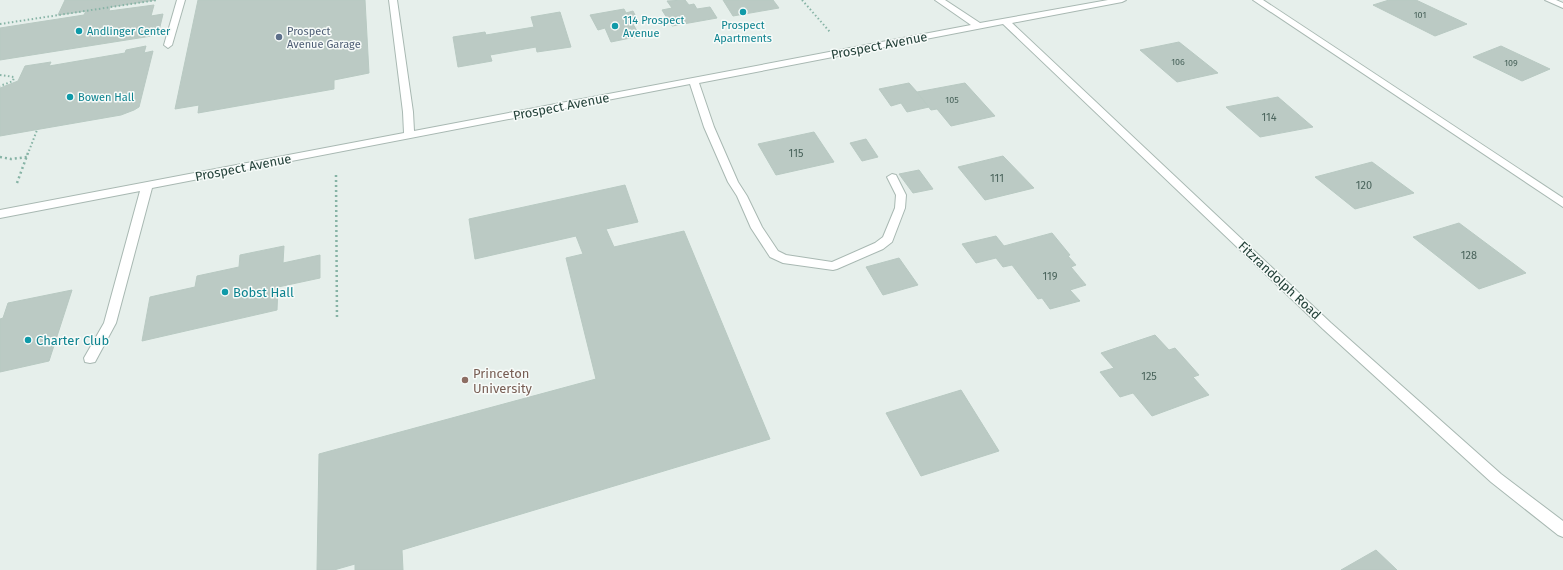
<svg xmlns="http://www.w3.org/2000/svg" width="1563" height="570" viewBox="0 0 1563 570" font-family="'Fira Sans',sans-serif">
<style>
.building{fill:#bbcac4;stroke:#b8c9c2}
.lines{fill:none;stroke-linecap:round;stroke-linejoin:round}
.minor-casing{stroke:#a8b8b2;stroke-width:2}
.path-far1{stroke:#86b3a5;stroke-width:2;stroke-dasharray:1.5 2.5;stroke-linecap:butt}
.path{stroke:#86b3a5;stroke-width:2.5;stroke-dasharray:2 3;stroke-linecap:butt}
.minor{fill:#fff;fill-rule:evenodd}
.culture-dot{fill:#0f9aa8;stroke:#f7fbf9;stroke-width:1.5}
.service-dot{fill:#5c6f8a;stroke:#f7fbf9;stroke-width:1.5}
.education-dot{fill:#8d6e63;stroke:#f7fbf9;stroke-width:1.5}
.labels{text-anchor:middle;stroke-width:3;stroke-linejoin:round;paint-order:stroke}
.far-number-label{font-size:9px;fill:#4a645c}
.far-culture-label{font-size:11px;fill:#0d838f;stroke:#f7fbf9;text-anchor:start}
.far-service-label{font-size:11px;fill:#4e5e75;stroke:#f7fbf9;text-anchor:start}
.number-label{font-size:11px;fill:#4a645c}
.street-label{font-size:13px;fill:#24423a;stroke:#f7fbf9}
.culture-label{font-size:13px;fill:#0d838f;stroke:#f7fbf9;text-anchor:start}
.education-label{font-size:13px;fill:#785e54;stroke:#f7fbf9;text-anchor:start}
</style>
<rect width="100%" height="100%" fill="#e6efeb"/>
<g class="building">
<path d="M65,0h91l-46,7 -1,4 45,-6 -3,11 12,-2 -5,21 -158,25v-32l84,-13 2,-4 -28,4z"/>
<path d="M198,0h167l4,73 -35,7v9l-136,24 1,-8 -24,4z"/>
<path d="M685,0l4,5 5,-1 3,5 13,-2 7,11 -45,8 -10,-16 10,-2 -5,-7z"/>
<path d="M723,0h50l6,8 -46,8z"/>
<path d="M1389,0h27l51,24 -32,12 -62,-31z"/>
<path d="M624,9l2,4 7,-2 6,12 -6,1 7,12 -29,6 -6,-14 -7,2 -8,-15z"/>
<path d="M560,12l11,35 -34,5 -1,-5 -46,8 2,6 -34,6 -5,-30 32,-5 1,3 48,-8 -3,-10z"/>
<path d="M1179,42l39,31 -41,9 -37,-32z"/>
<path d="M146,46l-2,7 9,-2 -14,56 -5,3 -13,5 -121,21v-48l18,-7 7,-15 26,-4 -2,4 76,-13 1,-3z"/>
<path d="M1501,46l49,23 -28,12 -49,-24z"/>
<path d="M909,83l8,9 12,15 -22,5 -6,-9 -10,3 -12,-17z"/>
<path d="M965,83l30,33 -44,10 -14,-17 -6,1 -14,-18z"/>
<path d="M1278,97l35,30 -53,10 -34,-30z"/>
<path d="M814,132l20,30 -58,13 -18,-31z"/>
<path d="M866,139l12,18 -16,4 -12,-18z"/>
<path d="M1003,156l31,32 -49,12 -27,-33z"/>
<path d="M1372,162l42,31 -59,16 -40,-32z"/>
<path d="M919,170l14,19 -20,4 -14,-19z"/>
<path d="M625,185l13,37 -32,7 8,18 70,-16 86,208 -368,111 1,20h-48v-6l-21,6h-17l2,-116 277,-75 -30,-121 17,-4 -7,-18 -101,23 -6,-40z"/>
<path d="M1459,223l67,50 -47,16 -66,-52z"/>
<path d="M1052,233l18,22 -2,1 8,9 -5,2 15,18 -16,5 10,11 -30,8 -8,-11 -4,1 -26,-34 -9,2 -7,-9 -20,5 -14,-19 34,-8 8,10z"/>
<path d="M284,246l-1,17 37,-8v23l-42,9 -1,23 -135,31 8,-44 45,-10 2,-11 42,-9 1,-12z"/>
<path d="M899,258l19,27 -35,10 -17,-28z"/>
<path d="M72,290l-23,71 -49,11v-53l3,-1 5,-15z"/>
<path d="M1155,335l14,15 6,-2 24,27 -6,2 16,18 -57,21 -19,-23 -13,4 -20,-25 14,-4 -13,-15z"/>
<path d="M961,390l38,61 -78,25 -35,-63z"/>
<path d="M1376,550l21,20h-56z"/>
</g>
<g class="lines">
<g class="minor-casing">
<g id="minor">
<path d="M177,0h8l-13,45 -4,3 -4,-3z"/>
<path d="M389,0h8l16,112 1,19 557,-106 -36,-25h10l35,23 128,-23h18l-4,2 -110,21 319,300 170,151 62,47v16l-5,-2 -67,-53 -168,-153 -320,-305 -304,59 15,44 24,55 9,14 15,31 16,24 8,4 46,7 43,-19 8,-6 12,-29 1,-13 -9,-18 5,-3 4,1 10,20 -1,13 -13,34 -9,7 -46,20 -4,1 -50,-7 -13,-6 -19,-29 -14,-32 -9,-14 -24,-55 -14,-43 -538,104 -36,135 -21,39 -5,1 -5,-1 -1,-4 20,-35 36,-132 -140,27v-8l404,-77 -1,-21z"/>
<path d="M1253,0h10l300,198v9z"/>
<path d="M1545,0h11l7,3v5z"/>
</g>
</g>
<g class="path-far1">
<path d="M802,0l28,32"/>
<path d="M0,24l157,-24"/>
<path d="M0,75l14,2 -1,4 -13,5"/>
<path d="M29,151l8,-21"/>
</g>
<g class="path">
<path d="M0,157l11,2 16,-2"/>
<path d="M336,175l1,145"/>
<path d="M17,183l12,-33"/>
</g>
<use href="#minor" class="minor"/>
</g>
<g class="culture-dot">
<circle cx="743" cy="12" r="4"/>
<circle cx="615" cy="26" r="4"/>
<circle cx="79" cy="31" r="4"/>
<circle cx="70" cy="97" r="4"/>
<circle cx="225" cy="292" r="4"/>
<circle cx="28" cy="340" r="4"/>
</g>
<circle class="service-dot" cx="279" cy="37" r="4"/>
<circle class="education-dot" cx="465" cy="380" r="4"/>
<g class="labels">
<g class="far-number-label">
<text x="1420" y="18">101</text>
<text x="1178" y="65">106</text>
<text x="1511" y="66">109</text>
<text x="952" y="103">105</text>
</g>
<g class="far-culture-label">
<text x="623" y="24">114 Prospect<tspan x="623" dy="13">Avenue</tspan></text>
<text x="743" y="29" text-anchor="middle">Prospect<tspan x="743" dy="13">Apartments</tspan></text>
<text x="87" y="35">Andlinger Center</text>
<text x="78" y="101">Bowen Hall</text>
</g>
<g class="far-service-label">
<text x="287" y="35">Prospect<tspan x="287" dy="13">Avenue Garage</tspan></text>
</g>
<g class="number-label">
<text x="1269" y="121">114</text>
<text x="796" y="157">115</text>
<text x="997" y="182">111</text>
<text x="1364" y="189">120</text>
<text x="1469" y="259">128</text>
<text x="1050" y="280">119</text>
<text x="1149" y="380">125</text>
</g>
<g class="street-label">
<text transform="translate(879 45) rotate(-11)" y="5">Prospect Avenue</text>
<text transform="translate(561 106) rotate(-11)" y="5">Prospect Avenue</text>
<text transform="translate(243 167) rotate(-11)" y="5">Prospect Avenue</text>
<text transform="translate(1280 280) rotate(43)" y="5">Fitzrandolph Road</text>
</g>
<g class="culture-label">
<text x="233" y="297">Bobst Hall</text>
<text x="36" y="345">Charter Club</text>
</g>
<g class="education-label">
<text x="473" y="378">Princeton<tspan x="473" dy="15">University</tspan></text>
</g>
</g>
</svg>
